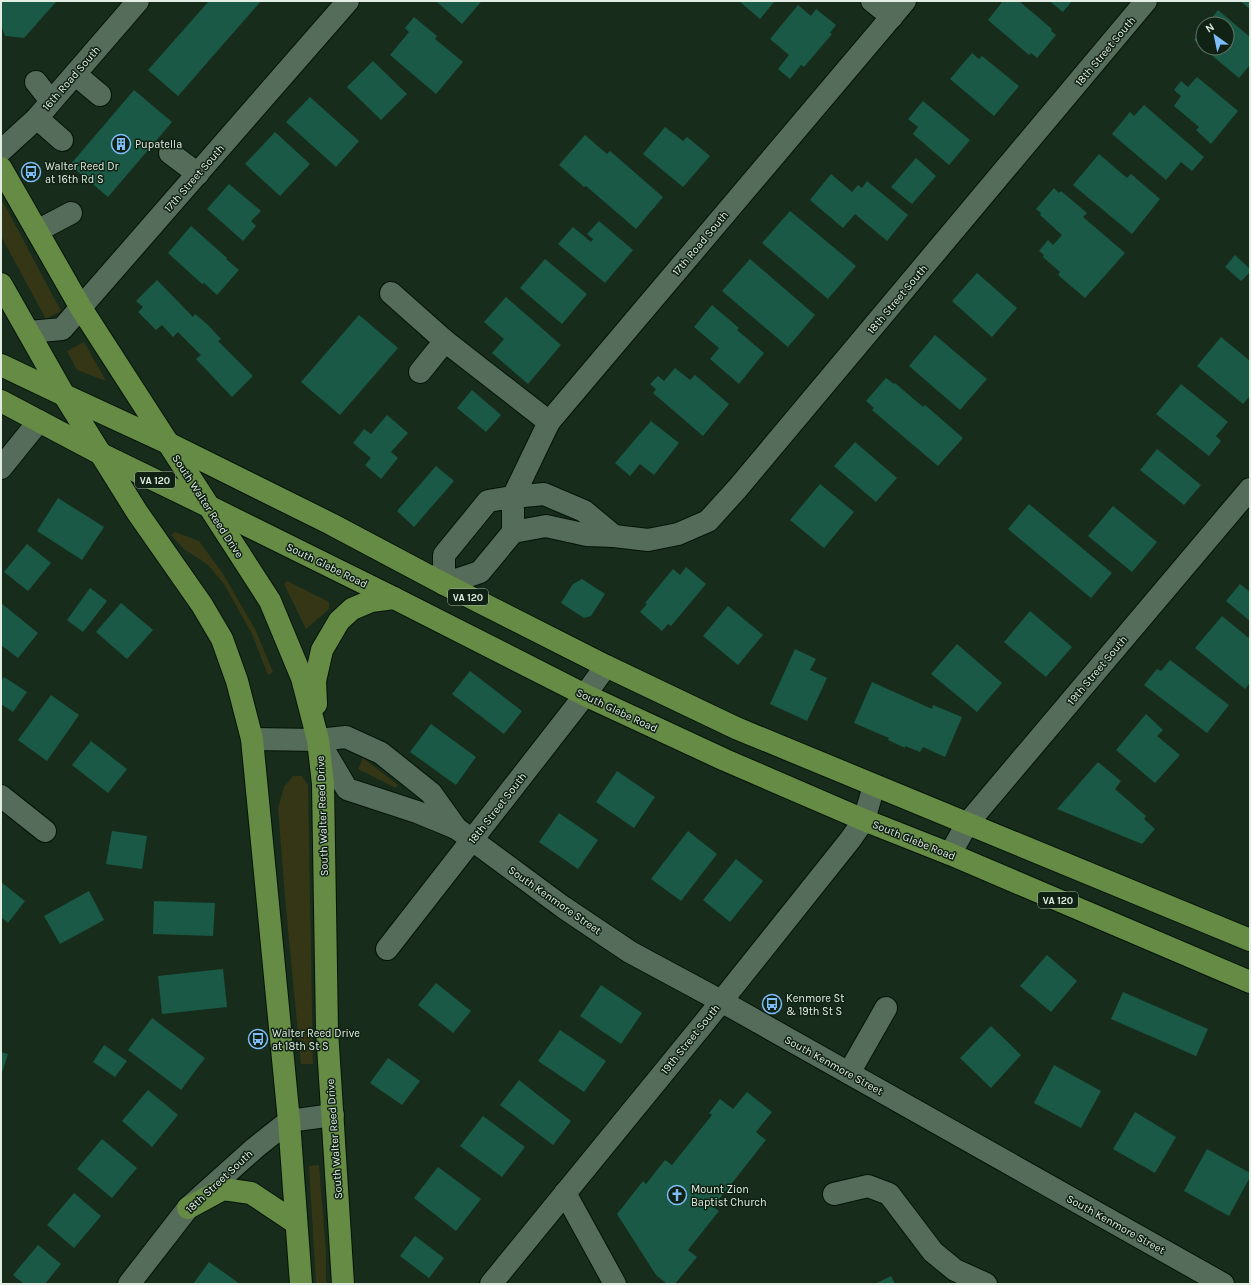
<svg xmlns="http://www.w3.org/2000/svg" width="1251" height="1285" viewBox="0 0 1251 1285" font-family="Karla,sans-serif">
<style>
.green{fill:#343616}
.building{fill:#195946}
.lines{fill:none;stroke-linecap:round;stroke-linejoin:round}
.minor-casing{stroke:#031406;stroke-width:24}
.major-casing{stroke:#031406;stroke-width:24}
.minor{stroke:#566c5a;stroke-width:22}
.major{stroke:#658b44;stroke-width:22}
.labels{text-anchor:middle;stroke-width:3;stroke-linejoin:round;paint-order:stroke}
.shield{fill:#0f2213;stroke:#a3b1a5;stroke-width:1}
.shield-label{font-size:10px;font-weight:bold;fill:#e2eee4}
.street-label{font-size:11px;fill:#e2eee4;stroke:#0f2213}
.poi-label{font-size:11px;fill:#e2eee4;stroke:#0f2213;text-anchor:start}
</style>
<rect width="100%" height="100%" fill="#182c1c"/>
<g class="green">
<path d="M3,202l58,109 -15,8 -45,-83v-34z"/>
<path d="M84,342l22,39 -29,-11 -10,-19z"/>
<path d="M175,532l24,9 24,33 32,55 18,43 -5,3 -16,-41 -28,-50 -16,-19 -24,-16 -13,-14z"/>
<path d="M287,581l42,21v7l-23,20 -22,-45z"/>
<path d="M363,758l35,27 -2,3 -38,-19z"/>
<path d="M293,776h9l6,9 5,279h-12l-15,-155 -8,-101 6,-21z"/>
<path d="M319,1165l7,87v32h-10l-7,-118z"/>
</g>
<g class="building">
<path d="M1,1h54l1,1 -32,36 -19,-2 -4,-12z"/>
<path d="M209,1h52l-83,95 -30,-26z"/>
<path d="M436,1h44l1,1 -19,22z"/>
<path d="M739,1h36l-15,18z"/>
<path d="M1003,1h16l33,28 -1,2 5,4 -19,23 -6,-5 -2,2 -41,-35z"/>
<path d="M1049,1h23l-9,11z"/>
<path d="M1240,1h10v8z"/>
<path d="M798,5l13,11 5,-7 20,16 -6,8 2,1 -28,33 -3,-2 -11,14 -12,-10 11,-14 -19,-16z"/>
<path d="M1218,10l32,27v28l-11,13 -36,-30h24v-24h-20z"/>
<path d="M414,17l23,19 -2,3 28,23 -27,32 -46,-39 19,-23 -4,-4z"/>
<path d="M1203,29v19l-9,-8z"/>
<path d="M972,53l7,6 3,-3 37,30 -25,30 -44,-37z"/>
<path d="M373,61l34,33 -26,26 -34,-33z"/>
<path d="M1197,77l41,34 -27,33 -15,-14 3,-3 -25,-21 7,-10 -7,-6 7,-9 7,6z"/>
<path d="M134,90l38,32 -64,75 -38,-32z"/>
<path d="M310,97l49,44 -23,26 -50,-45z"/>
<path d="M923,101l47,39 -21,25 -36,-31 5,-7 -10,-8z"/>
<path d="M1144,105l60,52 -12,14 -11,-9 -15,18 -54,-46 18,-22 4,4z"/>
<path d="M665,127l18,14 4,-4 23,19 -27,31 -40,-33z"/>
<path d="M275,132l35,32 -30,32 -35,-32z"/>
<path d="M585,135l22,19 3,-3 53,46 -27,32 -50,-43 -2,1 -25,-22z"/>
<path d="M1099,154l28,24 4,-4 29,25 -28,35 -59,-49z"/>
<path d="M916,158l20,18 -24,28 -21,-17z"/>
<path d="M831,174l21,18 6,-7 4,3 5,-7 41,34 -21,26 -32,-27 -12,14 -33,-28z"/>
<path d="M229,184l32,27 -10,10 5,5 -13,15 -36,-32z"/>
<path d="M1054,188l5,5 2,-2 26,22 -4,4 42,36 -40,45 -27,-23 2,-3 -17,-15 1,-2 -5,-4 9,-11 5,5 9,-10 -22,-20 1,-2 -5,-4z"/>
<path d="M790,211l66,55 -28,33 -66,-56z"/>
<path d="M599,221l34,29 -28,33 -47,-39 15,-17 18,15 2,-3 -6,-5z"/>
<path d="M191,226l36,32 -1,1 13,11 -22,25 -13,-12 -2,1 -34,-31z"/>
<path d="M1235,255l15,14v3l-9,9 -16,-14z"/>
<path d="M545,259l42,35 -25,30 -42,-36z"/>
<path d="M750,259l65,56 -27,32 -66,-56z"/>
<path d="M977,273l40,35 -25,29 -40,-36z"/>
<path d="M157,280l36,37 2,-3 13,11 13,14 -3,2 35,35 -21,21 -36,-38 5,-4 -23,-23 -5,5 -11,-12 -6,5 -18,-18 5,-5 -7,-6z"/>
<path d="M506,297l55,48 -33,39 -36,-31 12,-14 -20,-17z"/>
<path d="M712,305l27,23 -2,2 27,23 -25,31 -29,-25 9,-11 -25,-21z"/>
<path d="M359,315l39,33 -58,67 -39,-33z"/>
<path d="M935,335l52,44 -27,31 -51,-44z"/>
<path d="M1221,337l29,24v35l-7,8 -46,-38z"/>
<path d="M675,368l15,12 5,-5 34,29 -26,32 -50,-43 3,-4 -6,-5 8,-8 6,5z"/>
<path d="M886,378l8,6 1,-1 28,24 2,-2 38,33 -25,28 -66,-56 2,-2 -8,-7z"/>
<path d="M1181,384l47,38 -12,14 5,5 -12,15 -53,-42z"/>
<path d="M472,390l29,25 -15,17 -29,-24z"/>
<path d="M387,415l21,18 -17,19 7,6 -17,21 -16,-14 6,-7 -18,-15 11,-14 7,5z"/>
<path d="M651,421l28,22 -25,32 -14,-11 -10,12 -15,-13z"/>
<path d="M855,442l42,36 -21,24 -42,-36z"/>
<path d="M1157,449l44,36 -17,20 -44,-35z"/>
<path d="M436,466l18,15 -40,46 -17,-16z"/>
<path d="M820,484l34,28 -30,36 -34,-28z"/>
<path d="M58,498l46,29 -22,33 -45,-29z"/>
<path d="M1029,504l83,69 -21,25 -83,-69z"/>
<path d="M1113,506l44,36 -25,30 -44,-36z"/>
<path d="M27,544l24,19 -23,28 -24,-19z"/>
<path d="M686,567l20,17 -35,42 -3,-2 -6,7 -22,-19 7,-8 -2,-1 28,-34 7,6z"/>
<path d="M582,579l23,15 -14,22 -7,2 -23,-15 12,-19z"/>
<path d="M1240,584l10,8v29l-24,-20z"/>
<path d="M90,588l17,13 -24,31 -16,-12z"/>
<path d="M1,603l37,30 -20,25 -17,-13z"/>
<path d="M121,603l32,27 -26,29 -31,-27z"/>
<path d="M728,606l35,29 -25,30 -35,-29z"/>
<path d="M1030,611l42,36 -26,30 -42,-35z"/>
<path d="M1222,616l28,23v44l-5,6 -50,-41z"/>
<path d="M957,644l45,39 -25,29 -46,-38z"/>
<path d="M795,649l21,10 -6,11 17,8 -20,43 -37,-17z"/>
<path d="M1170,660l59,45 -22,28 -63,-48 13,-16 4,2z"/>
<path d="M470,671l52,40 -18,23 -52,-40z"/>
<path d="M4,677l23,15 -14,20 -12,-8v-23z"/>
<path d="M872,682l60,27 1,-4 29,12 -17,40 -22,-10 -3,5 -15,-6v2l-17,-8 1,-2 -35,-15z"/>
<path d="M51,695l28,20 -32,46 -29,-21z"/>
<path d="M1146,714l17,16 -6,6 23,19 -25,28 -39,-33z"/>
<path d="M431,724l45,33 -20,28 -46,-33z"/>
<path d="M91,741l36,28 -19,24 -36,-28z"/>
<path d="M1098,762l23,19 -6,8 31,27 -2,3 11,10 -13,15 -85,-35z"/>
<path d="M617,771l38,26 -21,31 -38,-26z"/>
<path d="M559,813l39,27 -20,29 -39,-27z"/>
<path d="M112,831l35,5 -5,33 -36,-5z"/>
<path d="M688,831l29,23 -36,47 -30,-22z"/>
<path d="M736,859l27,22 -33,41 -27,-22z"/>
<path d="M1,882l24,19 -17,22 -7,-6z"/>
<path d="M89,891l15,29 -44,24 -16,-28z"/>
<path d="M154,901l61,2 -2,33 -60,-2z"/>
<path d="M1047,955l30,26 -26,31 -31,-26z"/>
<path d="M223,969l4,38 -65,7 -4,-38z"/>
<path d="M436,983l35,28 -18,22 -35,-28z"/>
<path d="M601,985l41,28 -21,31 -41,-28z"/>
<path d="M1123,992l85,37 -12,27 -85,-37z"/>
<path d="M152,1018l53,40 -24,32 -53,-40z"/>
<path d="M991,1026l30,29 -30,33 -31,-30z"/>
<path d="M560,1030l46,31 -22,31 -46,-31z"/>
<path d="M104,1045l23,16 -12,16 -22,-15z"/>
<path d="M1,1052l7,2 -7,22z"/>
<path d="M388,1058l32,23 -18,24 -32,-22z"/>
<path d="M1054,1065l47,26 -20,37 -47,-25z"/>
<path d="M519,1080l52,41 -18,24 -53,-40z"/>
<path d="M148,1090l30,25 -26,32 -30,-26z"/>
<path d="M747,1092l25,20 -16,20 10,8 -53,67 6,4 -31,39 9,7 -22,27h-8l-11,-9 -39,-61 26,-33 3,3 19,-24 7,5 40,-50 -3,-2 11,-14 13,10z"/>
<path d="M1135,1112l41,25 -21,36 -42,-24z"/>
<path d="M483,1116l42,31 -23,30 -42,-31z"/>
<path d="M102,1139l35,29 -25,30 -35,-29z"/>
<path d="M1207,1149l43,24v4l-21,39 -45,-25z"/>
<path d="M438,1167l43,32 -25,32 -42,-33z"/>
<path d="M74,1193l27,23 -27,32 -27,-23z"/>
<path d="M415,1236l29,22 -15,20 -29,-22z"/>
<path d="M38,1245l23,19 -16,20h-21l-11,-9z"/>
<path d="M209,1262l31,22h-47z"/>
<path d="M891,1276l4,8h-20z"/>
</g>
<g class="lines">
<g class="minor-casing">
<g id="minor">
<path d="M872,1l20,16"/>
<path d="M75,74l25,21"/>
<path d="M36,82l15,19"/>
<path d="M37,118l25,22"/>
<path d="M1,151l36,-33 101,-117"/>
<path d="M170,153l28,21"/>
<path d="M37,231l34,-18"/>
<path d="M391,293l54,48 104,81"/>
<path d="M29,332l33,-3 286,-328"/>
<path d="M420,372l25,-31"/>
<path d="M1,468l38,-47"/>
<path d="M513,532l33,-6 41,9 27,1 34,4 30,-6 30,-13 29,-32 409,-488"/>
<path d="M614,536l-30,-25 -40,-17 -31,3 -25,4 -44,54v29l36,-12 33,-40v-35l36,-75 356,-421"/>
<path d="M252,739l66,1 28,-3 35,16 50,40 25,35"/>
<path d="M318,740l29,49 70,23 39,16 107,79 67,45 91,49 502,283"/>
<path d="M1,796l44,35"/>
<path d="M950,854l17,-30 283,-335"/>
<path d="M387,949l198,-254 21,-29"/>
<path d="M849,1073l37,-65"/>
<path d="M565,1193l50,91"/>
<path d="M834,1194l34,-8 21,8 44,58 22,18 31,14"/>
<path d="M129,1284l59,-76 67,-60 34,-27 44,-6"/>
<path d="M491,1284l209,-256 150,-188 14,-20 10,-34"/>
</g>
</g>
<g class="major-casing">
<g id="major">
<path d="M1,168l80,140 189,293 32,77 16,62 5,44 4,246 16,254"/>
<path d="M1,284l63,111 73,117 65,93 20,34 15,42 15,58 37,382 12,163"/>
<path d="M1,365l63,30 104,48 163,81 113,60 162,82 130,62 514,212"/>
<path d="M1,401l102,54 105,51 186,92 191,97 140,65 139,60 86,34 300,128"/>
<path d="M316,704l-1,-23 7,-31 17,-29 13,-12 19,-8 23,-3"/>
<path d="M188,1208l35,-19 28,4 45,30"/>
</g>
</g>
<use href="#minor" class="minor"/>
<use href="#major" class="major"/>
</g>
<defs>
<g id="building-ring" transform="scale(1)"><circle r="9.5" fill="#0f2213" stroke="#7ebdf9" stroke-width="1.5"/><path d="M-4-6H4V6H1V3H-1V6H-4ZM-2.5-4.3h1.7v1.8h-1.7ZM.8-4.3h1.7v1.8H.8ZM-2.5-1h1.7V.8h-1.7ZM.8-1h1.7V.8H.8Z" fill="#7ebdf9"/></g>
<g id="bus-ring" transform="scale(1)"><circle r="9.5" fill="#0f2213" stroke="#7ebdf9" stroke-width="1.5"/><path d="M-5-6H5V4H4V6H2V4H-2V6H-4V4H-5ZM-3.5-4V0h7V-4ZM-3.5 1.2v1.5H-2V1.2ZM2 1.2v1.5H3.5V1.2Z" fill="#7ebdf9"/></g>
<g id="church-ring" transform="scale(1)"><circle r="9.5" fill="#0f2213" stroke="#7ebdf9" stroke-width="1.5"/><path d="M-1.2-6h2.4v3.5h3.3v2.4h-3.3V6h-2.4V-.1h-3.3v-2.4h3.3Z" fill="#7ebdf9"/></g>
</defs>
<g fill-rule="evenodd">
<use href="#building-ring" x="121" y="144"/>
<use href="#bus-ring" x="31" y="172"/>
<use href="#bus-ring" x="772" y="1004"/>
<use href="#bus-ring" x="258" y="1039"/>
<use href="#church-ring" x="677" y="1195"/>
</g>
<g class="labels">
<g class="shield">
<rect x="135" y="472" width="40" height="16" rx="3"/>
<rect x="448" y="589" width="40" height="16" rx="3"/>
<rect x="1038" y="892" width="40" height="16" rx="3"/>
</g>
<g class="shield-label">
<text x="155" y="484">VA 120</text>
<text x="468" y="601">VA 120</text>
<text x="1058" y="904">VA 120</text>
</g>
<g class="street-label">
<text transform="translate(1105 51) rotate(-50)" y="4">18th Street South</text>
<text transform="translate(71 78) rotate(-49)" y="4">16th Road South</text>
<text transform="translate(194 178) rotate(-49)" y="4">17th Street South</text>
<text transform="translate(700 243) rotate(-50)" y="4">17th Road South</text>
<text transform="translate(897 299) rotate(-50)" y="4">18th Street South</text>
<text transform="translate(208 506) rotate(57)" y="4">South Walter Reed Drive</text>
<text transform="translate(327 565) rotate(26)" y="4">South Glebe Road</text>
<text transform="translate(1097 670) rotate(-50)" y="4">19th Street South</text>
<text transform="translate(617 710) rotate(25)" y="4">South Glebe Road</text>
<text transform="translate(497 808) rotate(-52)" y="4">18th Street South</text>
<text transform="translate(322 816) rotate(-92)" y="4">South Walter Reed Drive</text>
<text transform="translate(914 840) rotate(22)" y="4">South Glebe Road</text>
<text transform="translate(555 900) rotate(35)" y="4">South Kenmore Street</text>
<text transform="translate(690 1039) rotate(-51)" y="4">19th Street South</text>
<text transform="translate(834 1065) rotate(29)" y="4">South Kenmore Street</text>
<text transform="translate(334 1139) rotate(-94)" y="4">South Walter Reed Drive</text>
<text transform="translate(219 1181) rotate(-43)" y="4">18th Street South</text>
<text transform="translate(1116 1224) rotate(29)" y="4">South Kenmore Street</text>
</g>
<g class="poi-label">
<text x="135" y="148">Pupatella</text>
<text x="45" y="170">Walter Reed Dr<tspan x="45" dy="13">at 16th Rd S</tspan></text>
<text x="786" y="1002">Kenmore St<tspan x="786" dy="13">&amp; 19th St S</tspan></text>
<text x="272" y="1037">Walter Reed Drive<tspan x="272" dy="13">at 18th St S</tspan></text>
<text x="691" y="1193">Mount Zion<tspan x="691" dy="13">Baptist Church</tspan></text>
</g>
</g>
<rect width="1251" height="1285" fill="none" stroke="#e2eee4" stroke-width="4"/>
<g transform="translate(1215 36) rotate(327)"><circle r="19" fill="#0f2213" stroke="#637467"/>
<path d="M0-3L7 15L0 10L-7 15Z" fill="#7ebdf9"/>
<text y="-6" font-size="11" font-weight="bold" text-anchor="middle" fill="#e2eee4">N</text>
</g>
</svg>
